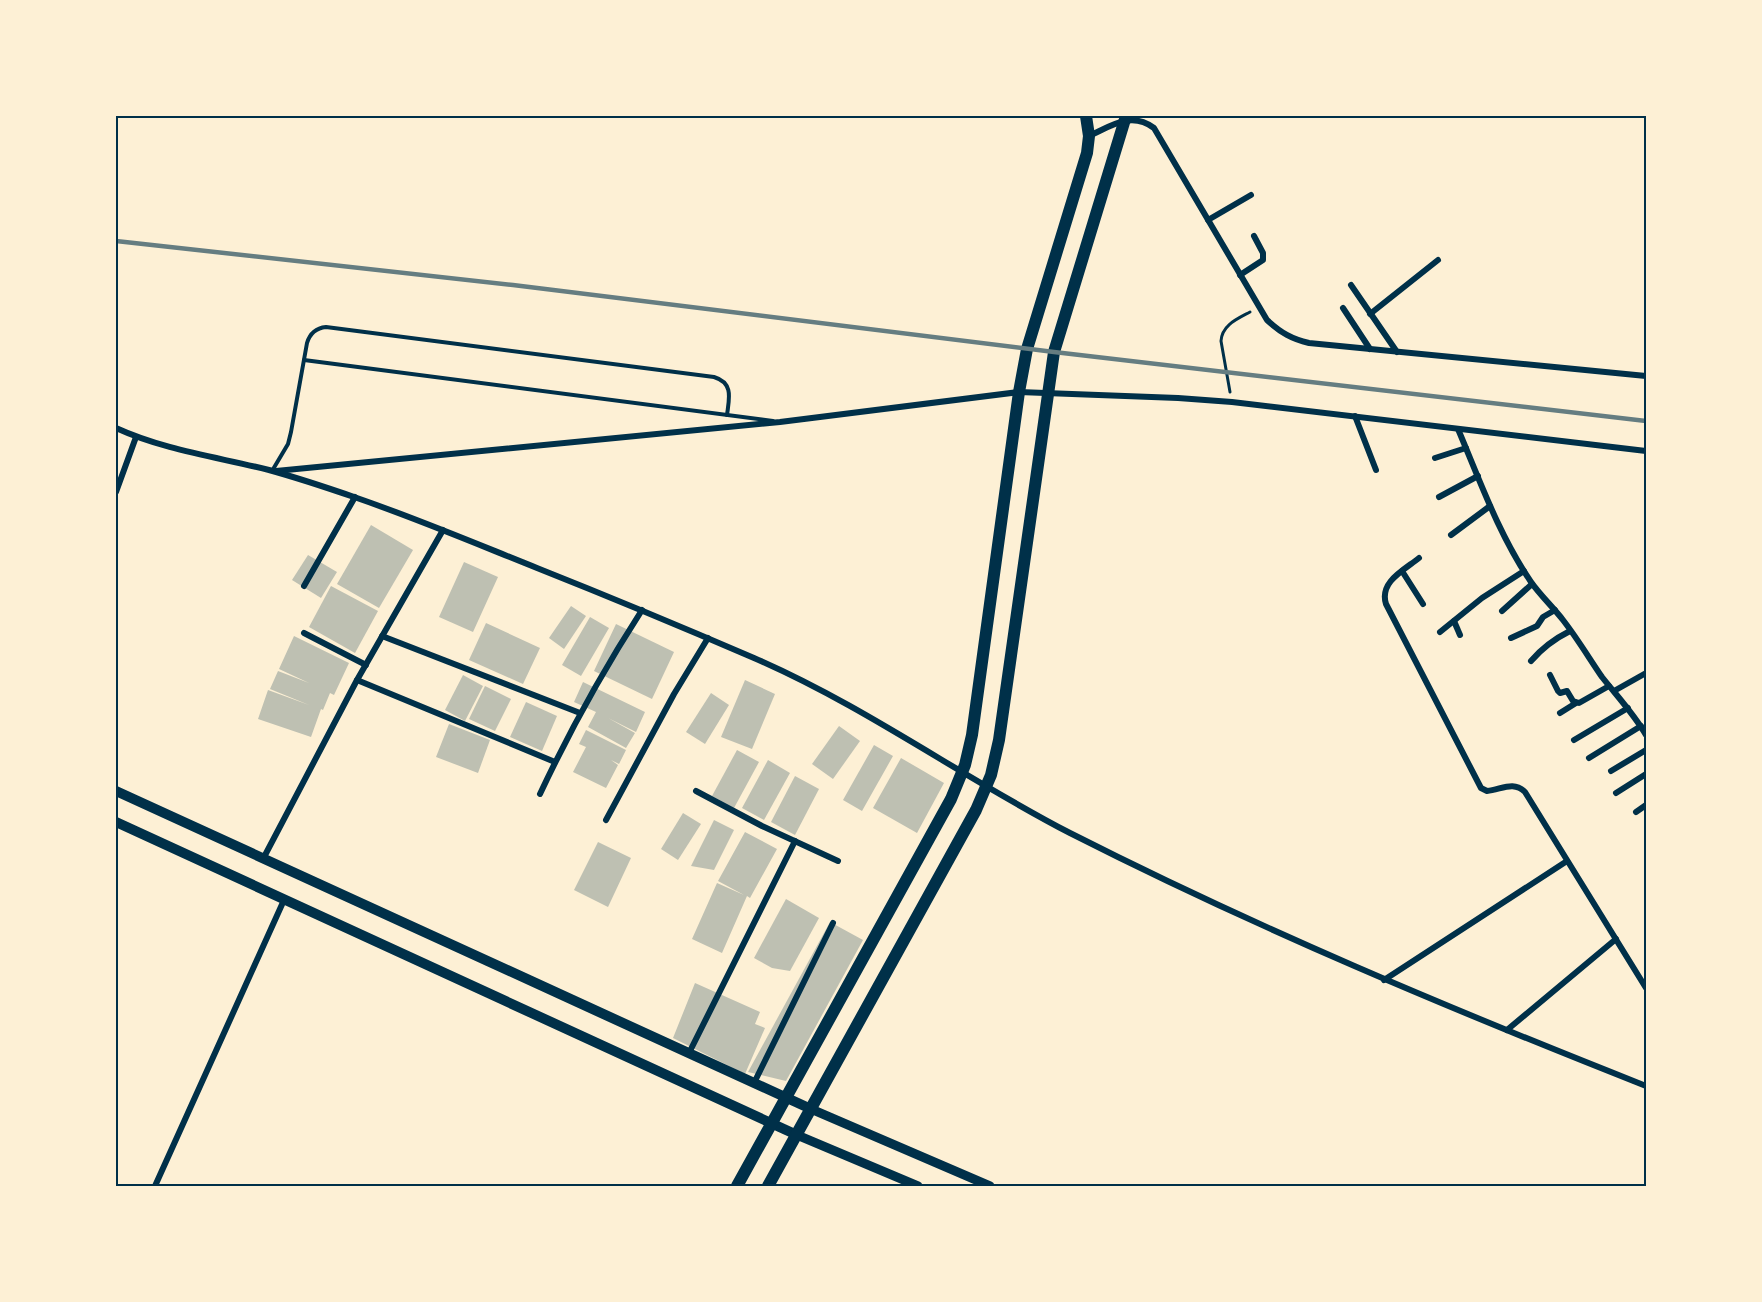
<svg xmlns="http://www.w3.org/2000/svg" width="1762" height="1302" viewBox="0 0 1762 1302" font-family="'Space Grotesk',sans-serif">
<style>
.building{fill:#bec0b2}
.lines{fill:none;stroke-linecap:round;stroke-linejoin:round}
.path{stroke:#003049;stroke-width:3}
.service{stroke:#003049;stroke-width:4}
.minor{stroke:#003049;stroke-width:6}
.tertiary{stroke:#003049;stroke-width:9}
.secondary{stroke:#003049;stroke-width:10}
.primary{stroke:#003049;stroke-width:12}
.rail{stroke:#657d81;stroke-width:4.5}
.neatline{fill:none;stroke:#003049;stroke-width:2}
</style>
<rect width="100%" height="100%" fill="#fdf0d5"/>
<g class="building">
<path d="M371,525l42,25 -34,58 -42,-24z"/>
<path d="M308,555l29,17 -16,26 -29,-18z"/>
<path d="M464,562l34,15 -25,55 -34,-15z"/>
<path d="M331,586l47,25 -23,42 -46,-26z"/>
<path d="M571,606l15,10 -22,33 -15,-11z"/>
<path d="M590,617l19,11 -28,48 -19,-11z"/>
<path d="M486,623l54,25 -17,36 -54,-24z"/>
<path d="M616,624l58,28 -22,47 -58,-28z"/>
<path d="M294,636l55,27 -15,32 -4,-2 -7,17 -2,-1 -10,28 -53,-18 10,-29 41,15 -39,-16 8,-18 31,12 -30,-14z"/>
<path d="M463,675l20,11 -18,35 -20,-11z"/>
<path d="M745,680l30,14 -23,55 -31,-12z"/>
<path d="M583,682l62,30 -9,20 -28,-14 27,15 -9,15 -38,-21 8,-15 -22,-10z"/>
<path d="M485,686l26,13 -16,32 -26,-12z"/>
<path d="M711,693l18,12 -24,39 -19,-12z"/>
<path d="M526,702l31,14 -15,35 -32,-14z"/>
<path d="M449,724l41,16 -12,33 -42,-16z"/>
<path d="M839,726l21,15 -27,38 -21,-15z"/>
<path d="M586,730l40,20 -7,14 -8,-4 7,5 -12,23 -33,-16 13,-25 -7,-3z"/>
<path d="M874,745l19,11 -31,55 -19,-11z"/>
<path d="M737,750l22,12 -25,46 -22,-12z"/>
<path d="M901,758l43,25 -27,50 -44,-25z"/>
<path d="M768,760l22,13 -26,47 -22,-12z"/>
<path d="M795,776l24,13 -24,46 -24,-13z"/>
<path d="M683,813l18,11 -23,36 -17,-11z"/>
<path d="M714,820l20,10 -20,40 -23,-4z"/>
<path d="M745,832l32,17 -27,49 -3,-2 -25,57 -30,-14 25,-56 27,12 -26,-14z"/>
<path d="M598,842l33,16 -23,49 -34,-17z"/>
<path d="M786,899l33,19 -29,53 -18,-3 -18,-10z"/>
<path d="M830,922l33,18 -77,141 -38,-9z"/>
<path d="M695,983l65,29 -5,12 10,4 -20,46 -72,-36z"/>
</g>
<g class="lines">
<path class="path" d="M1230,392l-9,-51c1,-16 16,-22 29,-29"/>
<g class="service">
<path d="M304,360l469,61"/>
<path d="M272,471l16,-27 3,-12 16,-89c3,-10 9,-15 19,-16l388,50c20,6 15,22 13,38"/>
</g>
<g class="minor">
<path d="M1089,136c22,-10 42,-25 65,-8l113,192c14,13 25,19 42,23l337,33"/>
<path d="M1208,220l43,-25"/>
<path d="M1240,275l23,-15v-7l-9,-17"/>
<path d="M1351,285l46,67"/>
<path d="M1343,308l27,41"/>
<path d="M1370,314l68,-54"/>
<path d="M1355,416l21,54"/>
<path d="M116,428c48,22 101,29 153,42 29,8 59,18 88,28 61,21 120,46 180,70 73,29 145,59 217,90 111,48 209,120 316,175 187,95 381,176 576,253"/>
<path d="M1458,429c22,52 41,106 73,153 9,13 22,25 32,38 14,18 26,38 39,57 15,19 32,37 44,58"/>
<path d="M1435,458l31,-10"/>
<path d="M276,471l504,-49 239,-30 159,6 54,4 414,49"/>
<path d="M116,492l20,-55"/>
<path d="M1439,497l39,-21"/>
<path d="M1451,535l39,-29"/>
<path d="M1419,558c-15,12 -40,24 -33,46l95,184 6,3c14,-1 26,-11 38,1l121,196"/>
<path d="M1402,571l21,33"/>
<path d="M304,586l51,-89"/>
<path d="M1502,611l30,-27"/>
<path d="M1454,621l6,14"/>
<path d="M1440,632l42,-34 42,-27"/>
<path d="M304,633l62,32"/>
<path d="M382,636l198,77"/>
<path d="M1511,638l26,-12 6,-9 12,-7"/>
<path d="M1531,661c12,-14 23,-22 39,-30"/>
<path d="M1550,675l8,16 2,2 7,-2 6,10 6,2 30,-17"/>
<path d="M357,680l198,82"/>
<path d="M1614,691l32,-18"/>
<path d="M1560,713l16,-10"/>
<path d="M1574,740l54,-32"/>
<path d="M1589,758l52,-32"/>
<path d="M1611,771l35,-21"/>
<path d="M696,791l66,35 76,35"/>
<path d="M1616,793l30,-19"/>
<path d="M540,794c30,-64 64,-125 102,-184"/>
<path d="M1636,812l10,-7"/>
<path d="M606,820l68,-126 34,-56"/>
<path d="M263,859l94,-179 86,-150"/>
<path d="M1384,980l183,-119"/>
<path d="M1507,1030l109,-91"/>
<path d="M689,1053l106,-212"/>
<path d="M754,1083l79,-160"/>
<path d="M155,1186l129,-286"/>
</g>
<g class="tertiary">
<path d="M811,1109l179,77"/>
<path d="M797,1135l121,51"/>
</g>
<g class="secondary">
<path d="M116,791l695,318"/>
<path d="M116,822l681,313"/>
</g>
<g class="primary">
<path d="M737,1186l214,-387 14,-34 7,-30 47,-343 8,-43 60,-196 2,-17 -3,-20"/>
<path d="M768,1186l208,-376 15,-35 8,-35 55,-388 72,-236"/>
</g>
<path class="rail" d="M116,241l397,44 541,67 592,69"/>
</g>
<rect width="1762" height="1302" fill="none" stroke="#fdf0d5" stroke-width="234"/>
<rect x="117" y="117" width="1528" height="1068" class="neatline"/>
</svg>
